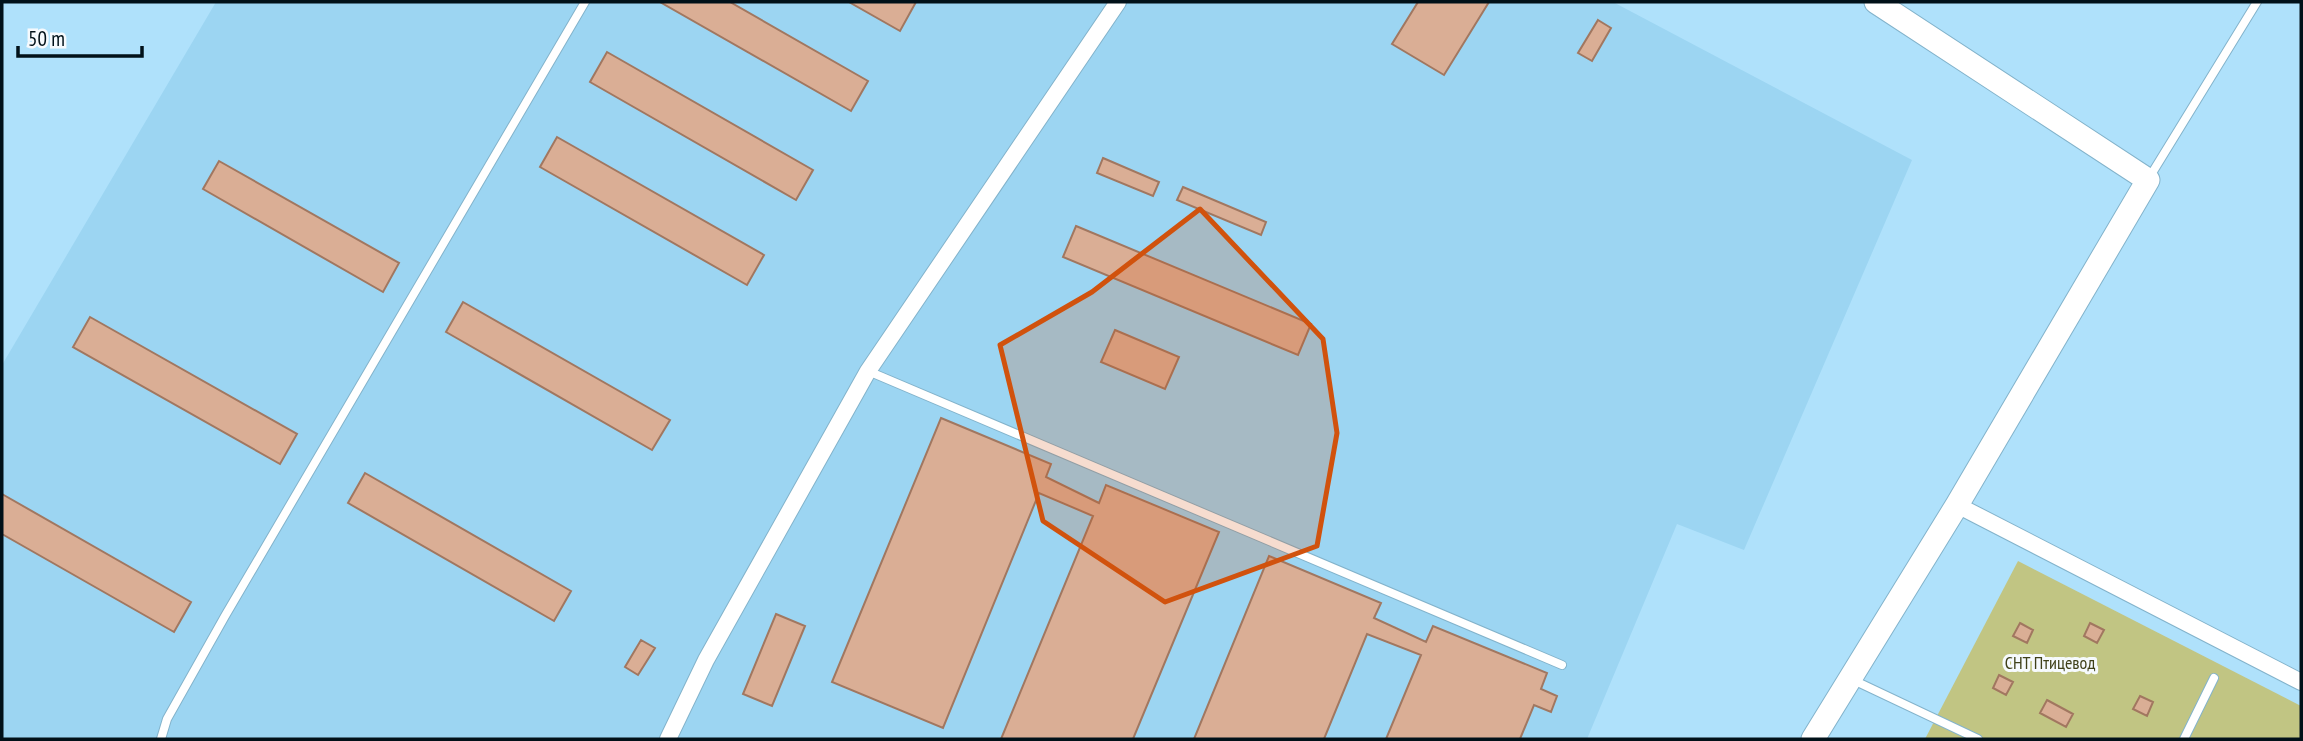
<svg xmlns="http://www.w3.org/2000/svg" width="2303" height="741" viewBox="0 0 2303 741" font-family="'PT Sans Narrow',sans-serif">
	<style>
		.built { fill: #9cd5f2 }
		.green { fill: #c1c583 }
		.building { fill: #daae95; stroke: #a17760; stroke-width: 2 }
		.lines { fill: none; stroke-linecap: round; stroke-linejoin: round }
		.lane-casing { stroke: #83b3cb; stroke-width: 10 }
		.street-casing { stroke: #83b3cb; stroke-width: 18 }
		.secondary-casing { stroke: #83b3cb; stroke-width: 25 }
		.lane { stroke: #fff; stroke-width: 8 }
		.street { stroke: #fff; stroke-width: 16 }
		.secondary { stroke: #fff; stroke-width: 23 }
		.marked { fill: #d1520d; fill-opacity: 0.2; stroke: #d1520d; stroke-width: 5; stroke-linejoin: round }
		.labels { text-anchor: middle; stroke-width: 6; stroke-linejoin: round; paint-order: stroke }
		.park-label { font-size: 18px; fill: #3f4019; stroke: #f6fafd }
	</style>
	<rect width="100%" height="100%" fill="#afe1fb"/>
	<!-- built -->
	<path class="built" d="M216 2H1613L1912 160 1744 550 1677 524 1587 739H2V365Z"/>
	<!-- green -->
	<path class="green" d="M2018 561 2301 706V739H1925Z"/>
	<!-- building -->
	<path class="building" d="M660 2H730L868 81 851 111Z
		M849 2H916L900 31Z
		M1418 2H1489L1444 75 1392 44Z
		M1598 20 1611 28 1592 61 1578 53Z
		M607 52 813 170 796 200 590 82Z
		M557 137 764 255 747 285 540 167Z
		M1103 158 1159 182 1153 196 1097 173Z
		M219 161 399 263 383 292 203 189Z
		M1183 187 1266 222 1261 235 1177 200Z
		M1076 226 1311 324 1298 355 1063 257Z
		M463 302 670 420 652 450 446 332Z
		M90 317 297 434 280 464 73 347Z
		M1115 330 1179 357 1165 389 1101 362Z
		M941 418 1051 464 1046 477 1099 503 1106 485 1219 532 1133 739H1001L1093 516 1039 493 943 728 832 682Z
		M365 473 571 591 554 621 348 503Z
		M2 494 191 602 174 632 2 534Z
		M1269 556 1381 603 1374 618 1426 642 1433 626 1547 673 1541 689 1557 696 1551 712 1534 705 1520 739H1386L1421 655 1367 634 1324 739H1194Z
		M776 614 805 626 772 706 743 694Z
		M2020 623 2033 630 2027 643 2013 636Z
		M2090 623 2104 630 2097 643 2084 636Z
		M641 640 655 648 638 675 625 667Z
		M1999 675 2013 682 2006 695 1993 688Z
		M2140 696 2153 702 2147 716 2133 709Z
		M2047 700 2073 714 2066 727 2040 713Z"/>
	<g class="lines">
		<!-- lane casing -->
		<g class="lane-casing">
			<path id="lane" d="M2149 178 2257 2
				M868 371 1562 665
				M1851 679 1978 739
				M161 739 167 719 225 616 585 2
				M2184 739 2214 678"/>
		</g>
		<!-- street casing -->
		<g class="street-casing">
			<path id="street" d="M1957 505 2301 682
				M668 739 706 660 868 371 1118 2"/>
		</g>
		<!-- secondary casing -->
		<g class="secondary-casing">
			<path id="secondary" d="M1813 739 1957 505 2148 180 1876 2"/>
		</g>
		<!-- lane -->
		<use href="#lane" class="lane"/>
		<!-- street -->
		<use href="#street" class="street"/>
		<!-- secondary -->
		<use href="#secondary" class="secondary"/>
	</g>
	<!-- marked area -->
	<path class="marked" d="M1200 209 1323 339 1337 433 1317 546 1165 602 1043 521 1000 345 1092 292Z"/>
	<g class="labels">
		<!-- park labels -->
		<g class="park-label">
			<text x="2050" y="669">СНТ Птицевод</text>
		</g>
	</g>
	<!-- border -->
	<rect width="2303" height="741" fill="none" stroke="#011119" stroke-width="7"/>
	<!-- scale -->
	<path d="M18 46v10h124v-10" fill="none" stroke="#011119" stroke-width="3.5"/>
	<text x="28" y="46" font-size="21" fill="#011119" stroke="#f6fafd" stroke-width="5" paint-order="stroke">50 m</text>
</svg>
